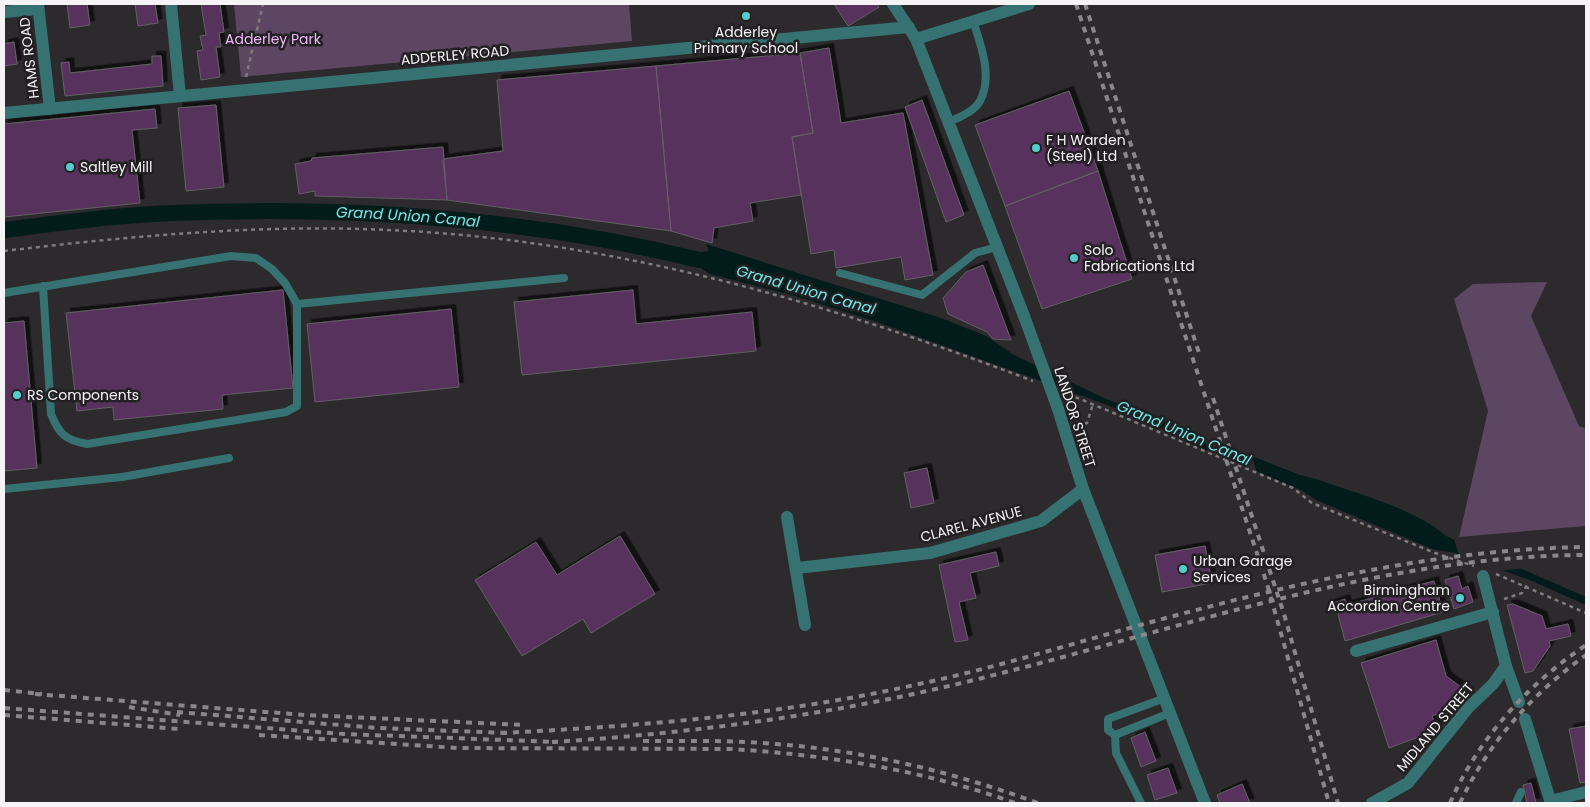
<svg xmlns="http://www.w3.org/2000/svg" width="1590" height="807" viewBox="0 0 1590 807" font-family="Poppins,sans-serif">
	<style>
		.green { fill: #5d4661 }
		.water { fill: #021b1b }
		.pier { fill: #2c2a2c }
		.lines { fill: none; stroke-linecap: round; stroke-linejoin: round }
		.canal { stroke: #021b1b; stroke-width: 16 }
		.building { fill: #56335c; stroke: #626063; filter: url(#shadow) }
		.path { stroke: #7d7b7d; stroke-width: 2.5; stroke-dasharray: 4 4; stroke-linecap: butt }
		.service { stroke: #357271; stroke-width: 8 }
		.minor { stroke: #357271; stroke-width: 12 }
		.rail { stroke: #898789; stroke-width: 4; stroke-dasharray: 6 6; stroke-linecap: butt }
		.minor-bridge { stroke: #357271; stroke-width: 12 }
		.poi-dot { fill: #53cdcb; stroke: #222022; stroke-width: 2 }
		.labels { text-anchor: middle; stroke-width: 5; stroke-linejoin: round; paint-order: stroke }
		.poi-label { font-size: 14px; fill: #f5f3f5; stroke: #222022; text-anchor: start }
		.park-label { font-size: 14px; fill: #f1b7fb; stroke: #222022 }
		.street-label { font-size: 14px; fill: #f5f3f5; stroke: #222022 }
		.water-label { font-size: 15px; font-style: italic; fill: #6ee9e7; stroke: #222022 }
	</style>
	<defs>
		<filter id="shadow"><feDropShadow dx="4.5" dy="-4.5" stdDeviation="0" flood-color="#0009"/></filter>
	</defs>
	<rect width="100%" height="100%" fill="#2c2a2c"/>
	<!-- green -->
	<path class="green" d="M234 4H629L632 41 241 77Z
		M1547 282 1531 316 1579 426 1586 429V526L1459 537 1488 411 1454 299 1473 284Z"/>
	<!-- water -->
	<path class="water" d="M706 244 941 318 986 336 1014 355 1104 398 1300 475 1316 479C1357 494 1412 507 1446 536L1586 597V605L1532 581 1455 553 1432 549 1316 500 1303 491 1180 439 1154 424 1102 403 877 322 795 296 710 274 688 260 677 259 679 251 696 253 709 251Z"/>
	<!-- pier -->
	<path class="pier" d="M1203 433 1251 454 1257 473 1209 454Z
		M1453 536 1516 563 1526 568 1497 571 1455 556 1459 555Z"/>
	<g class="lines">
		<!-- canal -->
		<path class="canal" id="s1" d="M4 230C60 223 116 215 173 213 349 206 528 218 699 260"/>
	</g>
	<!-- building -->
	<path class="building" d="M67 4H87L90 25 70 28Z
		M135 4H155L158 23 138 26Z
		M201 4H220L224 32 219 33 221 47H216L220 77 201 80 197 51 203 50 200 36 206 35Z
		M834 4H877L879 7 848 26Z
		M14 42 17 64 4 66V44Z
		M829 48 841 123 903 113 933 275 905 280 901 257 836 268 834 250 811 254 792 137 813 133 800 53Z
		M800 53 813 133 792 137 801 195 750 203 753 221 714 228 712 243 671 231 656 66Z
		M152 56H161L163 86 65 96 61 63 69 62 70 73 152 64Z
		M656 66 671 231 447 200 443 159 503 151 497 80Z
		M1069 91 1098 171 1005 206 975 125Z
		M922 100 964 215 946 222 905 107Z
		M216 105 224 187 186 191 178 108Z
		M155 109 157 128 132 130 140 203 4 217V124Z
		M443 147 447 200 315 196V191L299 194 295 164 311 161 312 158Z
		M1098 171 1132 279 1042 309 1005 206Z
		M983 265 1011 340 993 339 987 332 948 314 943 298 966 272Z
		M283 290 293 388 222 395 223 409 114 420 113 407 77 411 66 313Z
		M633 290 636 324 752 312 756 351 522 375 514 302Z
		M451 309 459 387 315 402 307 324Z
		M24 321 37 468 4 471V323Z
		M927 468 934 503 911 508 904 473Z
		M620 536 655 594 591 633 583 619 522 656 475 580 536 542 557 575Z
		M1205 546 1212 583 1162 592 1155 555Z
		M996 552 999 566 970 573 976 598 959 602 968 640 955 642 939 565Z
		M1458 576 1462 589 1468 586 1473 602 1454 609 1445 580Z
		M1434 581 1443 612 1345 641 1337 610 1332 612 1330 604 1345 599 1347 605Z
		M1513 604 1542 616 1546 629 1568 624 1571 636 1549 641 1550 646 1533 671 1525 673 1507 605Z
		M1436 640 1446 676 1469 693 1455 707 1432 716 1437 730 1389 748 1361 663Z
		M1586 726V782L1580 783 1569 729Z
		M1145 732 1156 761 1141 767 1131 738Z
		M1168 768 1177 793 1155 800 1147 775Z
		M1531 783 1536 803H1527L1523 785Z
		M1242 784 1250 803H1220L1217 795Z"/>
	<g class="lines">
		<!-- path -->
		<path class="path" d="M246 77 263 4
			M4 251C132 236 259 224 388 230 610 239 826 302 1033 381
			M1068 394 1293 488 1312 503 1435 553 1474 566
			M1077 426 1087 423 1093 404
			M1496 574 1586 613
			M1504 599 1522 593 1527 585"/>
		<!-- service -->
		<path class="service" d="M949 122C959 117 974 112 980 101 993 77 981 45 973 21
			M840 273 922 295 975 253 997 247
			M4 293 231 256 256 258 272 269 285 283 297 304V406L286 412 87 444C65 440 59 434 51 414L43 286
			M297 304 564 278
			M4 489 122 477 229 458
			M1165 698 1108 719V730L1115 735 1170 713
			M1115 735 1116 753 1141 803
			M1516 803 1521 792"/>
		<!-- minor -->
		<path class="minor" d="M38 4 50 109
			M171 4 180 96
			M893 4 916 39 1024 316
			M4 12 38 9
			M916 39 1029 4
			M4 113 909 27
			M1058 409 1083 489 1205 803
			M787 517 805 625
			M797 568 930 553 1041 521 1083 489
			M1356 651 1493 612
			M1506 666 1519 702
			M1525 719 1551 803
			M1550 801 1586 792
			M1372 803 1408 783 1468 708 1493 684 1506 666 1483 576"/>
		<!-- rail -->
		<path class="rail" d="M1076 4 1267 584 1329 803
			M1085 4 1199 353
			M1213 398 1284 614 1338 803
			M4 690 42 694
			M35 694 305 715 523 725
			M129 707 180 715
			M4 708 344 734 558 742
			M177 712 378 728 507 733
			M4 715 179 729
			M501 733C642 726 782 715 919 684 999 667 1077 642 1155 621 1295 583 1441 549 1586 547
			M259 735 458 748 731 749C828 755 923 770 1015 803
			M643 741C687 741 731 740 776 744 866 751 953 772 1038 803
			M552 742C698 733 844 713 986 677 1184 628 1380 556 1586 555
			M1450 803C1478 739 1528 684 1586 645
			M1460 803C1488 743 1532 694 1586 655"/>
		<!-- minor-bridge -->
		<path class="minor-bridge" d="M1024 316 1058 409"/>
	</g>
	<!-- markers -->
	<g class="poi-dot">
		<circle cx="746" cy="16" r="5"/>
		<circle cx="1036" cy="148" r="5"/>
		<circle cx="70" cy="167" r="5"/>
		<circle cx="1074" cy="258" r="5"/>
		<circle cx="17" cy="395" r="5"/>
		<circle cx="1183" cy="569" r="5"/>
		<circle cx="1460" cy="598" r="5"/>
	</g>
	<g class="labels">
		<!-- poi labels -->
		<g class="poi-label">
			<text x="746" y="37" text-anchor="middle">Adderley<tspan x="746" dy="16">Primary School</tspan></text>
			<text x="1046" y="145">F H Warden<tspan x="1046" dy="16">(Steel) Ltd</tspan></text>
			<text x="80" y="172">Saltley Mill</text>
			<text x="1084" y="255">Solo<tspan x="1084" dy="16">Fabrications Ltd</tspan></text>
			<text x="27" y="400">RS Components</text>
			<text x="1193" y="566">Urban Garage<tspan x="1193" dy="16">Services</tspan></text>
			<text x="1450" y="595" text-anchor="end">Birmingham<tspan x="1450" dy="16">Accordion Centre</tspan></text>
		</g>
		<!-- park labels -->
		<g class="park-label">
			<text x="273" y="44">Adderley Park</text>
		</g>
		<!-- street labels -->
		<g class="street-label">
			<text transform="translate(455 55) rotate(-5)" y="5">ADDERLEY ROAD</text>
			<text transform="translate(29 58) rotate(-97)" y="5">HAMS ROAD</text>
			<text transform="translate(1075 417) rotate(72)" y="5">LANDOR STREET</text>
			<text transform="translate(971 524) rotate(-15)" y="5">CLAREL AVENUE</text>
			<text transform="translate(1435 727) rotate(-50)" y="5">MIDLAND STREET</text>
		</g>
		<!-- water labels -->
		<g class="water-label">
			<text dy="5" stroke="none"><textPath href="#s1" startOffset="405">Grand Union Canal</textPath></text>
			<text transform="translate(806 290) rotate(16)" y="5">Grand Union Canal</text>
			<text transform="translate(1184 433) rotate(23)" y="5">Grand Union Canal</text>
		</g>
	</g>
	<!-- border -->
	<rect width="1590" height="807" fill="none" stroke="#f5f3f5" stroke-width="10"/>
</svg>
